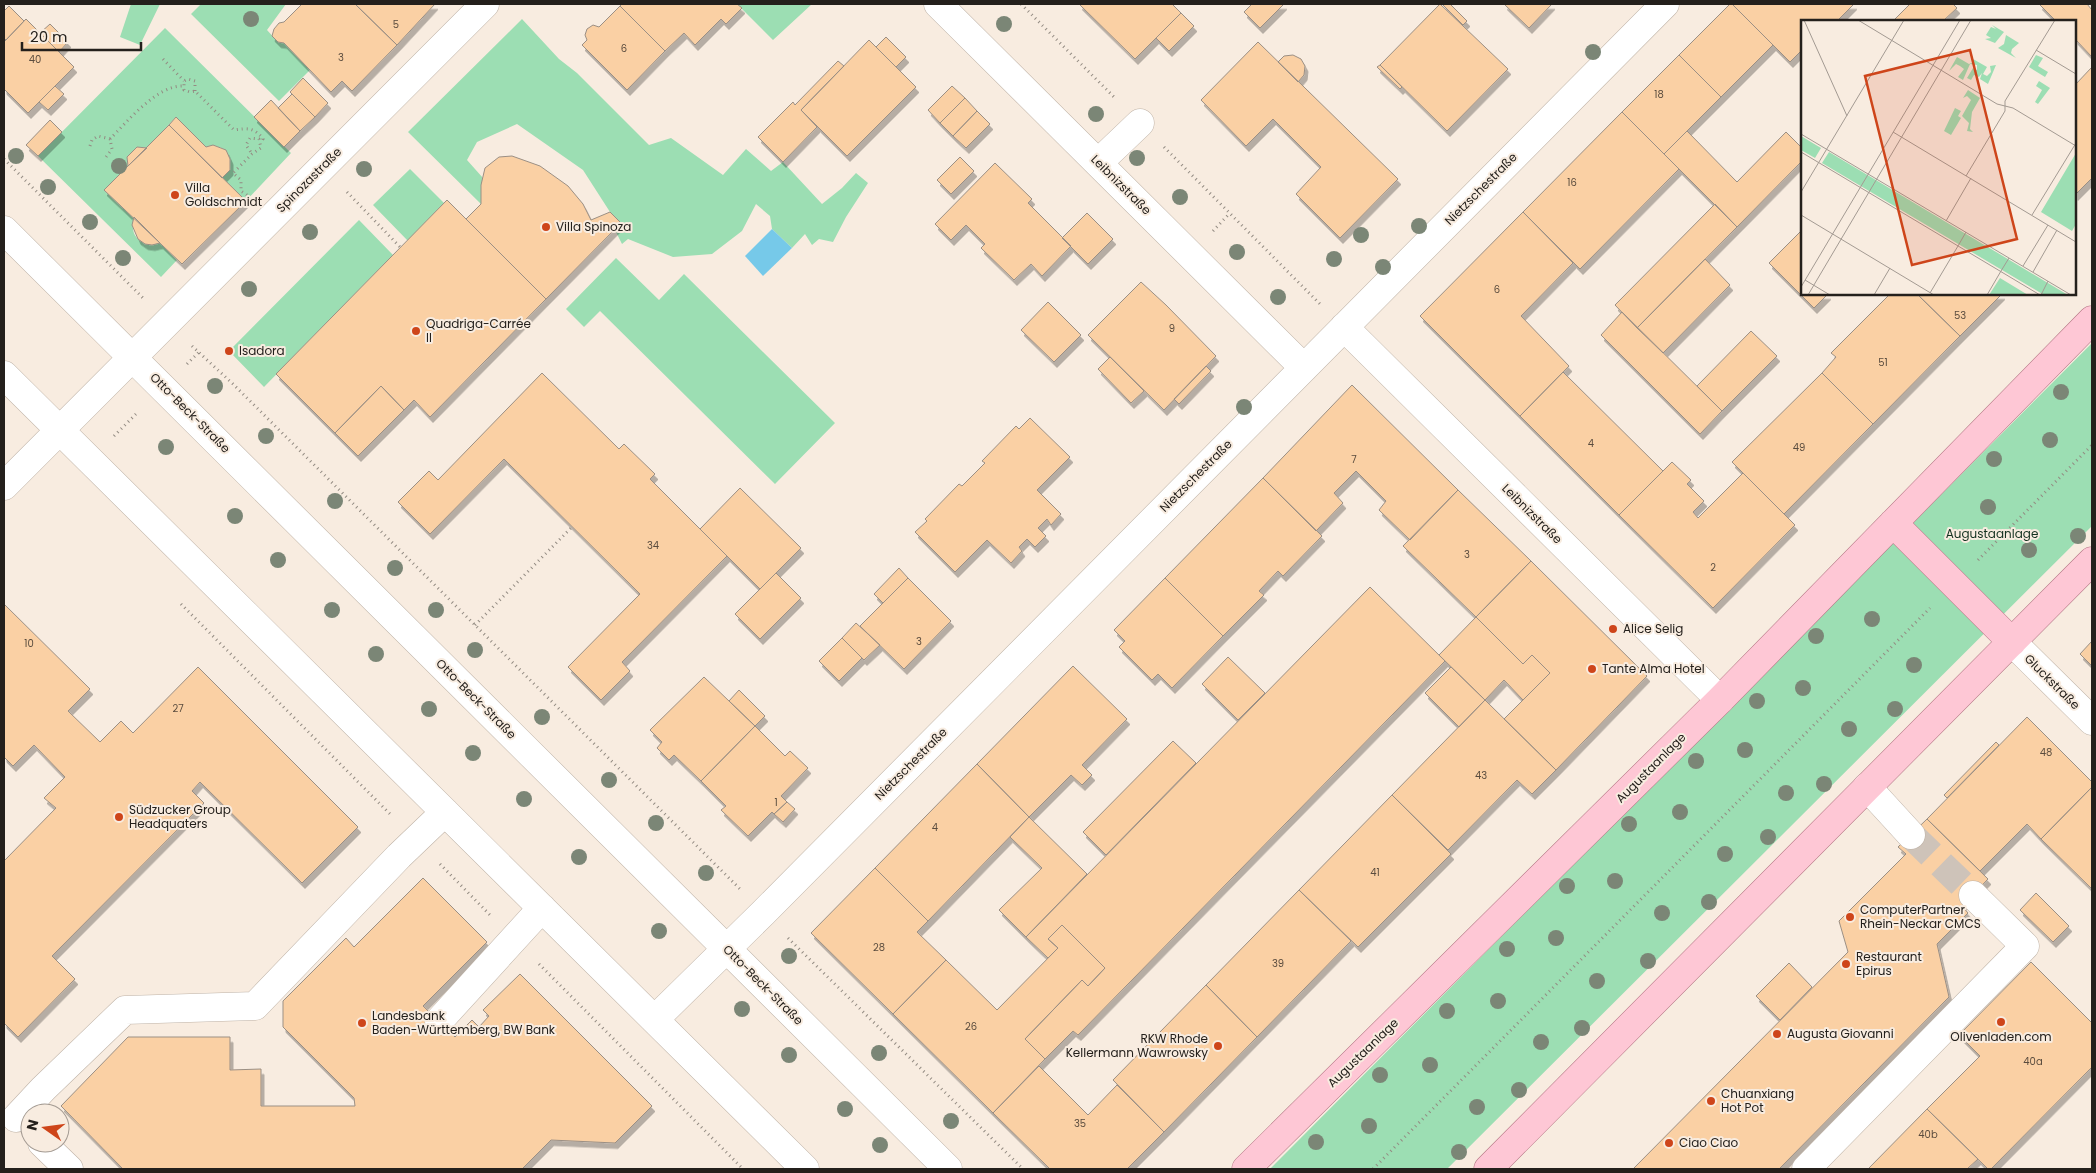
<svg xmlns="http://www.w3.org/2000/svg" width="2096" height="1173" viewBox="0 0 2096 1173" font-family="Poppins,sans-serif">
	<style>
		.green { fill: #9cdeb3 }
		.water { fill: #76c9e9 }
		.building { fill: #fad0a4; stroke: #9b8f84; filter: url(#shadow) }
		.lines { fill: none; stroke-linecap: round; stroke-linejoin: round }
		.minor-tunnel { stroke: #cec3b9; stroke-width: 28; stroke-dasharray: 28 14; stroke-linecap: butt }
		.minor-casing { stroke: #bfb3a7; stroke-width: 29 }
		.major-casing { stroke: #b17482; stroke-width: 29 }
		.path { stroke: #938b82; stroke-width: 3; stroke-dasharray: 1 4; stroke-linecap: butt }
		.minor { stroke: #fff; stroke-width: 28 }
		.major { stroke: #fec7d5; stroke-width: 28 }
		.tree { fill: #7b8676 }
		.poi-dot { fill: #ce451a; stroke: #f8ece0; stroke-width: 2 }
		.labels { text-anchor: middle; stroke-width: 4; stroke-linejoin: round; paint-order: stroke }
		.number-label { font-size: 10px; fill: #5a4c3e }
		.street-label { font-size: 12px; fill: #24201c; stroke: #f8ece0 }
		.poi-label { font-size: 12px; fill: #24201c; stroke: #f8ece0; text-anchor: start }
		.park-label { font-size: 12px; fill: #143220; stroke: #f8ece0 }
		.inset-road { fill: none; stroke: #a39a92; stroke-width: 1 }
		.view { fill: #ce451a; fill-opacity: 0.15; stroke: #ce451a; stroke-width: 2.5 }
		.inset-edge { fill: none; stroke: #24201c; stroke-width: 2.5 }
	</style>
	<defs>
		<filter id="shadow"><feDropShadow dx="3" dy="5.5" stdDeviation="0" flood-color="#0004"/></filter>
	</defs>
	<rect width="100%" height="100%" fill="#f8ece0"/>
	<!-- green -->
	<path class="green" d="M131 4H160L140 45 120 37Z
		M201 4H286L267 30 278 42 284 43 310 70 279 101 191 14Z
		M737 4H812L773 40Z
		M522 19 559 59 577 73 649 145 671 138 723 175 746 149 771 171 783 162 822 204 842 188 856 173 868 183 846 217 833 242 819 239 812 245 805 234 792 248 772 229 770 216 756 204 742 231 712 254 673 257 628 239 622 244 615 230 621 223 610 212 583 170 517 124 477 142 467 160 483 178 481 204 408 132Z
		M165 28 291 153 246 201 222 178C237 162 229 142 206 147L176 117 147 148 137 147 127 157 134 217C129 239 141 244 160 243L177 260 161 277 38 156Z
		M410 169 444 203 408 241 373 205Z
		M359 220 393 255 264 387 229 351Z
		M616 258 659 300 684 274 835 423 775 484 600 311 584 327 566 309Z
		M2092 343V526L1447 1169H1270Z"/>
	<!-- water -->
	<path class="water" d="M772 229 792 248 763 276 745 256Z"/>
	<!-- building -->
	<path class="building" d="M302 4H355L397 45 352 91 342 81 331 92 284 43 278 42 272 36 274 29 279 23 284 22Z
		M355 4H435L397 45Z
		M622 4H737L742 8 726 24 721 19 695 45 684 33 665 51 620 6Z
		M1079 4H1172L1181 13 1135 59Z
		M1252 4H1284L1260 28 1244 12Z
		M1440 4 1508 69 1447 131 1380 65Z
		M1442 4H1450L1467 21 1463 25Z
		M1504 4H1552L1529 28Z
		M1730 4H1732L1773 45 1721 97 1679 55Z
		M1732 4H1854L1837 21H1802V50L1790 62Z
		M1910 4H1953L1957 8 1943 21H1893Z
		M2039 4H2087L2092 10V57L2075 39V21H2056Z
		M9 6 24 21 6 40 4 38V11Z
		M620 6 665 51 627 90 582 45 587 40 585 35 587 29 593 25 599 27Z
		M1181 13 1194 26 1169 51 1156 38Z
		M26 19 74 67 28 113 4 89V42Z
		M50 24 68 42 59 52 40 33Z
		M886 37 906 57 896 67 876 47Z
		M869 40 916 87 847 156 801 110Z
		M1258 42 1398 179 1340 238 1296 194 1321 167 1273 119 1246 146 1201 100Z
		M1293 55 1301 59 1305 66 1304 75 1298 82 1278 62 1284 56Z
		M1679 55 1721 97 1664 154 1622 112Z
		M838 61 844 66 801 110 817 127 783 162 758 137 793 102 795 105Z
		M1380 65 1402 87 1400 89 1377 67Z
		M2092 67V178L2075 195V85Z
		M303 78 328 103 315 117 290 92Z
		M55 86 64 94 48 110 39 102Z
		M952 86 965 98 940 123 928 110Z
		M292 94 315 117 300 131 278 108Z
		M965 98 977 111 953 136 940 123Z
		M271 100 300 131 284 147 254 117Z
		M977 111 990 124 966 148 953 136Z
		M1622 112 1679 169 1580 269 1523 212Z
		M176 117 206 147 213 145 226 150 230 159V170L222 178 169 125Z
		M50 120 62 132 38 156 26 145Z
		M169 125 246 201 182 264 104 190Z
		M1687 131 1737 182 1786 132 1802 148V161L1737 227 1664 154Z
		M137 147 147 148 128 166 127 157Z
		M512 156 540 166 568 186 583 204 591 220 610 212 621 223 546 299 466 219 481 204V185L485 168 499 157Z
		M960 157 974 171 951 194 937 180Z
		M995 163 1032 199 1028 203 1071 246 1042 276 1031 264 1014 280 981 248 985 244 966 225 951 240 935 224Z
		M447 200 546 299 430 417 414 400 404 410 381 386 335 433 276 374Z
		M1715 204 1737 227 1637 328 1615 305Z
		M1523 212 1573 263 1521 316 1569 366 1520 416 1420 316Z
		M1087 213 1113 239 1088 264 1062 238Z
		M134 217 160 243 152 245 145 244 138 239 132 225Z
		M1802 230V294H1828L1814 308 1769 263Z
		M1705 259 1730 285 1663 353 1637 328Z
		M1141 282 1166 305 1216 356 1164 410 1088 335Z
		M1890 294H1917L1960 336 1873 424 1822 373 1836 357 1831 353Z
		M1917 294H2002L1960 336Z
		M1048 302 1081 335 1054 362 1021 330Z
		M1622 312 1722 411 1700 434 1601 335Z
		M1751 331 1777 356 1722 411 1697 386Z
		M1110 357 1144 391 1131 403 1098 369Z
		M1206 366 1211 371 1179 404 1174 399Z
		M1563 372 1663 471 1619 515 1520 416Z
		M542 373 619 449 624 444 655 474 650 479 727 556 622 662 630 671 601 700 568 667 640 594 504 459 430 534 398 502 429 471 438 480Z
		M1822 373 1873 424 1784 514 1732 462Z
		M1352 385 1458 490 1410 540 1379 510 1386 501 1356 471 1334 493 1343 503 1316 531 1263 478Z
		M381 386 404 410 358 456 335 433Z
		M1030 418 1070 457 1037 490 1061 514 1051 525 1047 519 1038 528 1046 536 1035 547 1027 539 1019 547 1022 551 1011 563 987 540 955 572 915 532 927 521 925 519 959 484 962 486 985 463 982 461 1016 426 1019 429Z
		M1672 462 1691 480 1687 484 1704 501 1693 512 1698 518 1743 473 1795 525 1713 608 1619 515Z
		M1263 478 1322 536 1283 576 1278 571 1259 591 1264 595 1223 636 1165 578Z
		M740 488 801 548 760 589 700 529Z
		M1458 490 1531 561 1476 617 1403 546Z
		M1531 561 1647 676 1556 770 1504 719 1550 673 1532 655 1523 664 1476 617Z
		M899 568 908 578 883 603 874 594Z
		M776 573 801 598 760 639 735 614Z
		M908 578 951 621 904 669 860 626Z
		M1165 578 1223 636 1172 688 1158 674 1152 680 1119 647 1125 641 1114 630Z
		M1370 587 1445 661 1078 1035 1073 1031 1045 1059 1025 1039 1082 980 1088 986 1105 968 1062 925 1048 939 1058 948 1048 958 1026 937Z
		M4 604 90 689 68 711 100 742 121 721 133 733 198 667 358 827 302 883 200 782 192 791 204 803 52 956 75 979 18 1037 4 1023V861L56 808 44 798 65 777 34 745 13 766 4 757Z
		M1476 617 1523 664 1532 655 1550 673 1523 700 1504 680 1485 700 1439 655Z
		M856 623 880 645 864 660 842 638Z
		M842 638 862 658 839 681 819 661Z
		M2092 641V666L2080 654Z
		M1228 657 1265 693 1238 720 1202 684Z
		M1073 666 1127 719 1082 765 1092 775 1082 785 1071 775 1029 817 977 764Z
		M1451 667 1485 700 1459 727 1425 693Z
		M704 677 755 726 701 781 674 755 669 760 657 748 662 742 650 730Z
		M739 690 765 716 755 726 729 701Z
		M1485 700 1556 770 1532 794 1517 780 1448 850 1392 795Z
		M2027 717 2092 782V787L2041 839 2027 824 1980 871 1927 819Z
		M755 726 785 756 790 751 808 768 781 796 787 802 774 814 772 812 748 836 721 810 726 806 701 781Z
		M1173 741 1196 763 1106 855 1083 832Z
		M1996 742 1999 745 1947 798 1944 795Z
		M977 764 1029 817 928 921 875 868Z
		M2092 787V889L2041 839Z
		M1392 795 1451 854 1358 947 1299 890Z
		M787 802 795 809 783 822 774 814Z
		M1029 817 1087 874 1026 937 999 910 1042 868 1010 837Z
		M1927 819 1988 879 1962 906 1968 913 1937 944 1949 997 1779 1169H1633L1848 952 1839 921 1906 854 1898 847Z
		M875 868 928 921 917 932 946 960 893 1014 811 933Z
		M423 878 487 942 423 1006 455 1037 472 1020 479 1027 489 1016 483 1010 520 974 652 1106 615 1143 551 1140 522 1169H123L61 1106 128 1037H230V1070L261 1069V1106H355L354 1098 283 1027V1001L346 938 354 947Z
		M1299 890 1351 941 1257 1037 1206 985Z
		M2036 893 2069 926 2053 942 2020 910Z
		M1062 925 1105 968 1088 986 1082 980 1025 1039 1045 1059 993 1113 893 1014 946 960 997 1010 1058 948 1048 939Z
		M2031 962 2092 1023V1067L1991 1169H1988L1927 1109 1980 1056 1959 1035Z
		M1789 963 1812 987 1780 1020 1756 996Z
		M1206 985 1257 1037 1164 1132 1113 1080Z
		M1039 1066 1088 1115 1117 1085 1164 1132 1127 1169H1050L993 1113Z
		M1927 1109 1978 1159 1967 1169H1868Z"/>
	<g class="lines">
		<!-- minor-tunnel -->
		<path class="minor-tunnel" d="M1911 835 1973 895"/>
		<!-- minor casing -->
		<g class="minor-casing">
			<path id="minor" d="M938 4 1304 368
				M1098 163 1140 123
				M4 230 948 1169
				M1344 327 1720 700
				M4 375 805 1169
				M4 486 485 4
				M2012 642 2092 721
				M1867 787 1911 835
				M655 1019 763 913 1665 4
				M439 1021 542 908
				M16 1118 43 1089 125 1010 255 1006 399 856 445 812
				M42 1143 69 1169
				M1806 1169 2025 946 1973 895"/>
		</g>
		<!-- major casing -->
		<g class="major-casing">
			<path id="major" d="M1893 523 2012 642
				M1246 1169 1720 700 2092 320
				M1488 1169 2092 561"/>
		</g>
		<!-- path -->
		<path class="path" d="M1021 4 1116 99
			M163 59 184 81
			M195 91V81L188 79 184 81V90L190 92 195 91 234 130C247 128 254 127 263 139L261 143
			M110 139C127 122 157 85 183 86
			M90 146 92 140 98 136 110 139 112 149 106 157
			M1164 147 1320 304
			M4 159 143 298
			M347 192 400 247
			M247 195 241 191V180L233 173 252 154 261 148 259 139 250 138 246 145 252 154
			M1213 231 1230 213
			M192 346 233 384 740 889
			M187 364 199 352
			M114 436 138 412
			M1978 560 2092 445
			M181 604 392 816
			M475 625 572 527
			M440 864 490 915
			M788 938 1023 1169
			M539 964 743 1169
			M1373 1169 1930 608"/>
		<!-- minor -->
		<use href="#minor" class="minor"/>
		<!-- major -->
		<use href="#major" class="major"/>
	</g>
	<!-- trees -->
	<g class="tree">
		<circle cx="251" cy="19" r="8"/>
		<circle cx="1004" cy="24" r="8"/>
		<circle cx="1593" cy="52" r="8"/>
		<circle cx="1096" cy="114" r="8"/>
		<circle cx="16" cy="156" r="8"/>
		<circle cx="1137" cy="158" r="8"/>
		<circle cx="119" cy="166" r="8"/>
		<circle cx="364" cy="169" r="8"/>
		<circle cx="48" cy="187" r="8"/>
		<circle cx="1180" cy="197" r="8"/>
		<circle cx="90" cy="222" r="8"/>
		<circle cx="1419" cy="226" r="8"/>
		<circle cx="310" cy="232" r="8"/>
		<circle cx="1361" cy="235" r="8"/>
		<circle cx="1237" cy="252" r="8"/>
		<circle cx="123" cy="258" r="8"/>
		<circle cx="1334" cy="259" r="8"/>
		<circle cx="1383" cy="267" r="8"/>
		<circle cx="249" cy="289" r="8"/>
		<circle cx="1278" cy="297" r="8"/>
		<circle cx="215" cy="386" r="8"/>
		<circle cx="2061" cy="392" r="8"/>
		<circle cx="1244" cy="407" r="8"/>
		<circle cx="266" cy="436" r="8"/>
		<circle cx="2050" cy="440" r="8"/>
		<circle cx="166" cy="447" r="8"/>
		<circle cx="1994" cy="459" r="8"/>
		<circle cx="335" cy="501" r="8"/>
		<circle cx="1988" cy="507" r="8"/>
		<circle cx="235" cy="516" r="8"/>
		<circle cx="2078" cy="536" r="8"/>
		<circle cx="2029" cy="550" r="8"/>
		<circle cx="278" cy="560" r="8"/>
		<circle cx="395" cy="568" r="8"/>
		<circle cx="332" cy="610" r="8"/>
		<circle cx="436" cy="610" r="8"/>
		<circle cx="1872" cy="619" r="8"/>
		<circle cx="1816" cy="636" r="8"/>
		<circle cx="475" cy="650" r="8"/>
		<circle cx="376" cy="654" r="8"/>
		<circle cx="1914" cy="665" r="8"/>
		<circle cx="1803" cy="688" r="8"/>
		<circle cx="1757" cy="701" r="8"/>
		<circle cx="429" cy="709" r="8"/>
		<circle cx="1895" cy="709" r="8"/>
		<circle cx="542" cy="717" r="8"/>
		<circle cx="1849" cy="729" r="8"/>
		<circle cx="1745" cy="750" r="8"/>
		<circle cx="473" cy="753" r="8"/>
		<circle cx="1696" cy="761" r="8"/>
		<circle cx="609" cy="780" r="8"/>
		<circle cx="1824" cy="784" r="8"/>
		<circle cx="1786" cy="793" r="8"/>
		<circle cx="524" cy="799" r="8"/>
		<circle cx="1680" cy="812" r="8"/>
		<circle cx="656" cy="823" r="8"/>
		<circle cx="1629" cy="824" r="8"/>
		<circle cx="1768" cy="837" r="8"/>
		<circle cx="1725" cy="854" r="8"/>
		<circle cx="579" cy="857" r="8"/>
		<circle cx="706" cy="873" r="8"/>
		<circle cx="1615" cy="881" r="8"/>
		<circle cx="1567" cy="886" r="8"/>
		<circle cx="1709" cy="902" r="8"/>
		<circle cx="1662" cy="913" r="8"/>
		<circle cx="659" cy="931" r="8"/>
		<circle cx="1556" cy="938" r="8"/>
		<circle cx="1507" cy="949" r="8"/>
		<circle cx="789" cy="956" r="8"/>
		<circle cx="1648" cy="961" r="8"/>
		<circle cx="1597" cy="981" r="8"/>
		<circle cx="1498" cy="1001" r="8"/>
		<circle cx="742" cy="1009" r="8"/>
		<circle cx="1447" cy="1011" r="8"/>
		<circle cx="1582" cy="1028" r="8"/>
		<circle cx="1541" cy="1042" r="8"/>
		<circle cx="879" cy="1053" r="8"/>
		<circle cx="789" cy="1055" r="8"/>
		<circle cx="1430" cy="1065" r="8"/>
		<circle cx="1380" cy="1075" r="8"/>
		<circle cx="1519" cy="1090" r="8"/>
		<circle cx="1477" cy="1107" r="8"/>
		<circle cx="845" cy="1109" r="8"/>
		<circle cx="951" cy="1121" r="8"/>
		<circle cx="1369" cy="1126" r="8"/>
		<circle cx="1316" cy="1142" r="8"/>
		<circle cx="880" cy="1145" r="8"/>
		<circle cx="1459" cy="1152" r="8"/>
	</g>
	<!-- markers -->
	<g class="poi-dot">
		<circle cx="175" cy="195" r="5"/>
		<circle cx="546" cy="227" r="5"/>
		<circle cx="416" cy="331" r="5"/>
		<circle cx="229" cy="351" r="5"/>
		<circle cx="1613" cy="629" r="5"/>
		<circle cx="1592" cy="669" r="5"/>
		<circle cx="119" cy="817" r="5"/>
		<circle cx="1850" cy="917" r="5"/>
		<circle cx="1846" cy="964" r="5"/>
		<circle cx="2001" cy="1022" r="5"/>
		<circle cx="362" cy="1023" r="5"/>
		<circle cx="1777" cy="1034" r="5"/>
		<circle cx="1218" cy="1046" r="5"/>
		<circle cx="1711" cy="1101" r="5"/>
		<circle cx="1669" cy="1143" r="5"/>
	</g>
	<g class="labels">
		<!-- number labels -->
		<g class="number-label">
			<text x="396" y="28">5</text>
			<text x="624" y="52">6</text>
			<text x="341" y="61">3</text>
			<text x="35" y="63">40</text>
			<text x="1659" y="98">18</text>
			<text x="1572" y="186">16</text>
			<text x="1497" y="293">6</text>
			<text x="1960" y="319">53</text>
			<text x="1172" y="332">9</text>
			<text x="1883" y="366">51</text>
			<text x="1591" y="447">4</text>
			<text x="1799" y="451">49</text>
			<text x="1354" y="463">7</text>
			<text x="653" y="549">34</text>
			<text x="1467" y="558">3</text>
			<text x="1713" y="571">2</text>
			<text x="919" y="645">3</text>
			<text x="29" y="647">10</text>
			<text x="178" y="712">27</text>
			<text x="2046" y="756">48</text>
			<text x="1481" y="779">43</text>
			<text x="776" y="806">1</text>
			<text x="935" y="831">4</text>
			<text x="1375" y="876">41</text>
			<text x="879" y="951">28</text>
			<text x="1278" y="967">39</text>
			<text x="971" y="1030">26</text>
			<text x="2033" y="1065">40a</text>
			<text x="1080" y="1127">35</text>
			<text x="1928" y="1138">40b</text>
		</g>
		<!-- street labels -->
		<g class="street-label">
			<text transform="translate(309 180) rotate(-45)" y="4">Spinozastraße</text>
			<text transform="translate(1121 185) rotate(45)" y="4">Leibnizstraße</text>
			<text transform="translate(1481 189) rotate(-45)" y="4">Nietzschestraße</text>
			<text transform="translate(190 413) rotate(45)" y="4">Otto-Beck-Straße</text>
			<text transform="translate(1196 476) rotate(-45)" y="4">Nietzschestraße</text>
			<text transform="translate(1532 514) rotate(45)" y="4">Leibnizstraße</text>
			<text transform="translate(2052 682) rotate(45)" y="4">Gluckstraße</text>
			<text transform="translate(476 699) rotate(45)" y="4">Otto-Beck-Straße</text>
			<text transform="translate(911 764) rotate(-45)" y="4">Nietzschestraße</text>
			<text transform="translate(1651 768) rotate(-45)" y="4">Augustaanlage</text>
			<text transform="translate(763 985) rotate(45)" y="4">Otto-Beck-Straße</text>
			<text transform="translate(1363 1053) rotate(-44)" y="4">Augustaanlage</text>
		</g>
		<!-- poi labels -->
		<g class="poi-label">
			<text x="185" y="192">Villa<tspan x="185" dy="14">Goldschmidt</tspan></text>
			<text x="556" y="231">Villa Spinoza</text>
			<text x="426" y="328">Quadriga-Carrée<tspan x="426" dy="14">II</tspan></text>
			<text x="239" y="355">Isadora</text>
			<text x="1623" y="633">Alice Selig</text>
			<text x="1602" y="673">Tante Alma Hotel</text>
			<text x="129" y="814">Südzucker Group<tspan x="129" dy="14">Headquaters</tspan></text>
			<text x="1860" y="914">ComputerPartner<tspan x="1860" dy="14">Rhein-Neckar CMCS</tspan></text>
			<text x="1856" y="961">Restaurant<tspan x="1856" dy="14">Epirus</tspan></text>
			<text x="372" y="1020">Landesbank<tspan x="372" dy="14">Baden-Württemberg, BW Bank</tspan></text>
			<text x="1787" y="1038">Augusta Giovanni</text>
			<text x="2001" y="1041" text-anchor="middle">Olivenladen.com</text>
			<text x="1208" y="1043" text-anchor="end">RKW Rhode<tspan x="1208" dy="14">Kellermann Wawrowsky</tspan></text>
			<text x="1721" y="1098">Chuanxiang<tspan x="1721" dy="14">Hot Pot</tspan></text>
			<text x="1679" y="1147">Ciao Ciao</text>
		</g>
		<!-- park labels -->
		<g class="park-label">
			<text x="1992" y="538">Augustaanlage</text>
		</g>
	</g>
	<!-- overview -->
	<g transform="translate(1801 20)">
		<rect width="275" height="275" fill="#f8ece0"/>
		<path d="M191 5 203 12 194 23 184 19 190 18 185 15 190 7 195 9ZM205 15 218 23 211 29 210 33 215 38 197 28 203 24ZM235 35 242 38 237 46 247 52 244 57 228 47ZM156 37 168 44 173 42 172 39 186 47 182 54 186 56 190 52 189 46 195 45 187 64 179 59 181 53 178 57 173 55 170 60 166 58 172 48 176 50V45L169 44 162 60 157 57 163 49 159 46 155 44 148 51ZM238 61 249 68 237 84 234 82 241 70 235 66ZM167 70 179 78 171 92 169 109 172 112 166 111 168 103 161 96 170 80 166 76 162 78ZM154 88 160 91 157 96 160 98 150 115 143 111ZM0 116 20 128 14 138 0 130ZM28 132 267 275H243L21 143ZM275 133V204L271 211 240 192ZM199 258 227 275H188Z" fill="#9cdeb3"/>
		<path class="inset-road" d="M3 0 46 96M57 0 196 84 212 88 275 126M235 30 275 54M92 112 275 222M0 114 270 275M0 132 239 275M165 156 204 91V81L254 0M0 172 103 0M0 195 133 275M231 195 275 123M145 201 170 158M157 226 165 212M222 246 247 205M200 251 208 238M232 252 256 210M4 260 29 275M0 267 159 0M129 273 157 226M7 275 170 0M73 275 89 248M186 275 200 251M240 275 247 261"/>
		<path class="view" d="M169 30 216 219 111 245 64 56Z"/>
		<rect width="275" height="275" class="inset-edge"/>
	</g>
	<!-- border -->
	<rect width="2096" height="1173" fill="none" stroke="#24201c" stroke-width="10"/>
	<!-- north arrow -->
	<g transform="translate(45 1128) rotate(284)"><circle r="24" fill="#f8ece0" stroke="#a39a92"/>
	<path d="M0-4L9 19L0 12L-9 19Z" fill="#ce451a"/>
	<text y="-8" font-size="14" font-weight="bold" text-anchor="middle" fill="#24201c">N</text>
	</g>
	<!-- scale -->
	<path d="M22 42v8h119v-8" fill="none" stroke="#24201c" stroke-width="2.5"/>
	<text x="30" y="42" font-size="15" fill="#24201c" stroke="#f8ece0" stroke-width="4" paint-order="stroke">20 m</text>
</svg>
